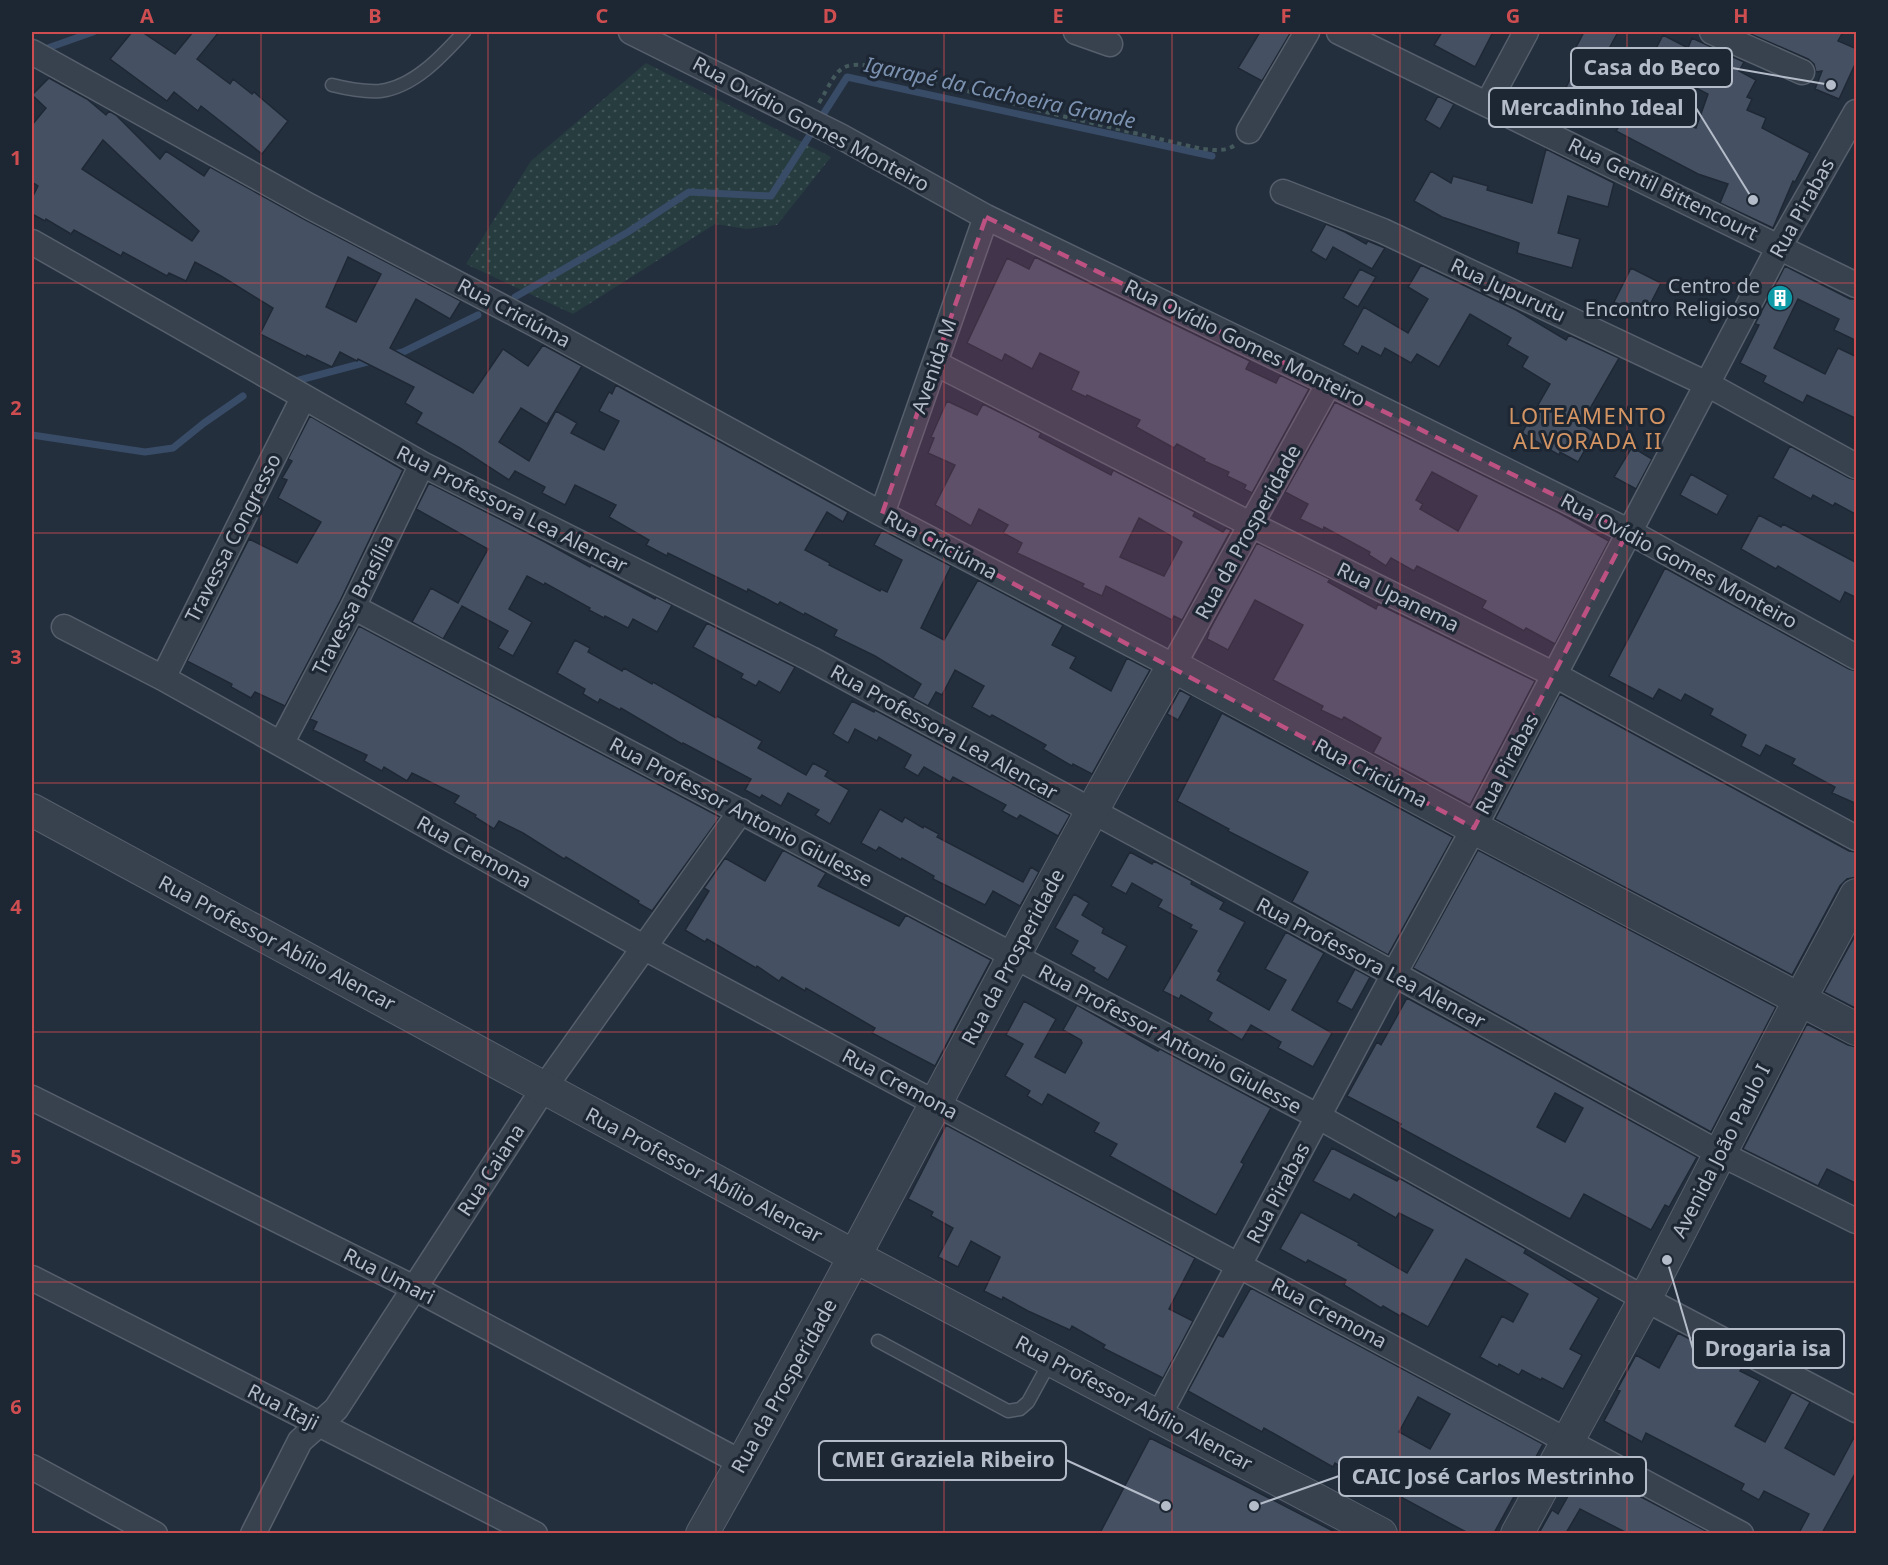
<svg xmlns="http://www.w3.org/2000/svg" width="1888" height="1565" viewBox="0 0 1888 1565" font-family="'Noto Sans',sans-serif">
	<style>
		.park { fill: url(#park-dots) }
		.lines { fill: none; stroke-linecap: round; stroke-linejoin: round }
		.stream { stroke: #394c67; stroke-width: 7 }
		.building { fill: #455162; stroke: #1f2835; stroke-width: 1.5; fill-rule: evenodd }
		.service-casing { stroke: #565f6c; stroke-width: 15 }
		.minor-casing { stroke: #565f6c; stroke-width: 27 }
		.tertiary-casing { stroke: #565f6c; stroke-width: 34 }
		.path { stroke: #44595c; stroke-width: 4; stroke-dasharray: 4.5 4.5; stroke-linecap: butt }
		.service { stroke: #38414e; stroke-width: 12 }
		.minor { stroke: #38414e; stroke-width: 24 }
		.tertiary { stroke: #38414e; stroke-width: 32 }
		.marked { fill: #bd5182; fill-opacity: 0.2; stroke: #bd5182; stroke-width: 4.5; stroke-dasharray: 12 8; stroke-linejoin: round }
		.grid { fill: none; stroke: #ce4d50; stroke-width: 1.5; stroke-opacity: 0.55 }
		.labels { text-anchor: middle; stroke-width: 6; stroke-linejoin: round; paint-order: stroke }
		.street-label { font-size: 20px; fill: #b4bcc9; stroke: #1d2633 }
		.poi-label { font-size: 20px; fill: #b4bcc9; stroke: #1d2633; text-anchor: end }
		.water-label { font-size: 21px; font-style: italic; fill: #7c92b1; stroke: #1d2633 }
		.quarter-label { font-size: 22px; letter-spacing: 1.5px; fill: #d59563; stroke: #1d2633 }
		.leader { fill: none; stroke: #b4bcc9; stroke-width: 2 }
		.callout-dot { fill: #b4bcc9; stroke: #1d2633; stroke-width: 2 }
		.callout { fill: #1d2633; stroke: #b4bcc9; stroke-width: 2 }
		.callout-label { font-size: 21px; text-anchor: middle; font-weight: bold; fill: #b4bcc9 }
		.neatline { fill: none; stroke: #ce4d50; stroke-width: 2 }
		.grid-label { font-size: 20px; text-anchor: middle; font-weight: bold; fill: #ce4d50 }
	</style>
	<defs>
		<pattern id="park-dots" width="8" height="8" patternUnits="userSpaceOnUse" patternTransform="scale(1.5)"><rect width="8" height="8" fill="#263c3f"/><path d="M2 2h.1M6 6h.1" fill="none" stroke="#435659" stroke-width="1.8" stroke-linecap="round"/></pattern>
	</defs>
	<rect width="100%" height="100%" fill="#242f3e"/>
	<!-- park -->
	<path class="park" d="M646 63 831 157 777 225 747 229 715 224 573 314 466 264 531 161Z"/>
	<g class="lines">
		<!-- stream -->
		<path class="stream" d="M45 49 93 32
			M515 297 628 232 689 192 771 196 847 77 1212 156
			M391 355 403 352 478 315
			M292 382 371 361
			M32 435 145 452 173 448 204 423 243 396"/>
	</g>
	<!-- building -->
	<path class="building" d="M132 32H142L175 54 193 32H219L197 59 230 84 233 79 252 94 254 92 288 121 262 154 201 106 198 111 174 92 167 101 110 59Z
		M1260 32H1291L1262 81 1238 68Z
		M1442 32H1493L1475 67 1434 45Z
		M1584 32H1618L1604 58 1642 76 1663 35 1688 48 1692 38 1744 62 1739 71 1756 80 1747 97 1752 99 1747 110 1766 118 1762 128 1810 153 1795 182 1793 181 1773 228 1720 203 1728 184 1698 174 1616 131 1618 128 1587 111 1586 113 1560 101 1580 57 1573 53ZM1675 77 1708 94 1696 128 1660 112Z
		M1746 32H1843L1838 41 1857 49V60L1839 99 1815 89 1822 71 1816 72 1814 64 1808 59Z
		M49 78 87 99 106 115 109 111 116 115 160 159 166 151 204 176 210 167 302 218 461 301 450 319 416 299 390 348 473 393 503 349 528 366 543 345 582 366 547 424 521 408 499 442 529 461 556 411 577 423 571 433 604 450 619 421 599 411 609 392 612 394 616 385 848 512 843 522 827 512 805 550 830 563 829 565 880 591 881 589 887 592 902 560 874 545 882 530 951 566 921 628 944 640 978 580 1063 625 1052 645 1076 657 1070 668 1111 691 1127 658 1150 670 1092 774 1073 764 1072 766 1043 749 1046 745 992 715 990 717 972 707 984 686 955 670 942 695 936 692 928 706 913 698 921 684 875 656 834 636 837 630 805 613 804 615 780 602 778 605 748 589 747 592 668 553 667 556 646 545 649 540 609 517 616 505 575 485 565 505 542 493 545 487 515 471 509 480 460 448 416 423 422 413 405 403 414 387 358 359 357 361 340 352 332 367 307 355 306 357 260 334 273 308 221 276 195 262 186 281 169 273 167 276 123 252 121 256 74 230 71 234 46 219 45 221 32 214V198L38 186 32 182V125L46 108 32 95ZM103 140 199 231 192 241 82 169ZM348 257 381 274 356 322 326 307Z
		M1438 96 1454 104 1440 129 1425 120Z
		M1546 149 1614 183 1608 207 1568 196 1558 233 1580 239 1572 268 1517 253 1519 243 1442 217 1414 201 1431 171 1451 183 1453 176 1488 186 1487 190 1532 203Z
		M1326 224 1345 232 1366 244 1368 241 1385 248 1372 269 1333 247 1326 260 1311 251Z
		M1035 257 1250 361 1246 369 1276 383 1280 375 1309 389 1252 493 1244 489 1246 485 1227 476 1229 472 1204 461 1205 459 1177 444 1174 448 1136 427 1140 420 1087 395 1086 397 1071 390 1079 372 1040 353 1032 369 1005 354 1002 361 967 343 1007 258 1029 269Z
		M1421 265 1516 310 1566 340 1569 335 1619 358 1581 424 1595 432 1578 462 1560 452 1559 455 1522 433 1550 384 1522 367 1528 357 1507 345 1511 338 1470 314 1439 367 1417 354 1411 363 1385 348 1381 356 1362 346 1358 354 1343 345 1364 307 1408 333 1428 299 1408 287Z
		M1785 266 1850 299H1857V341L1834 330 1839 319 1798 299 1774 348 1825 374 1838 348 1857 357V419L1807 395 1803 403 1763 382 1766 376 1740 363 1759 325 1755 324Z
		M1631 268 1661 283 1643 318 1613 304Z
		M1360 269 1376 277 1358 307 1343 298Z
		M947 401 977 415 983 404 1041 433 1039 437 1111 475 1113 470 1195 512 1193 516 1223 532 1226 528 1231 530 1182 620 1174 616 1172 620 1106 586 1102 596 1082 587 1084 584 1017 553 1022 543 1003 533 1008 525 979 509 971 526 935 505 955 465 928 453 934 438 931 437ZM1139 518 1182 542 1164 576 1120 557Z
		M1335 402 1559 513 1609 541 1555 644 1526 628 1524 631 1508 622 1482 608 1486 601 1417 566 1414 571 1391 558 1386 566 1369 555 1370 552 1324 527 1323 530 1300 519 1308 504 1285 492ZM1432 472 1477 496 1458 531 1420 509 1423 504 1416 500Z
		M310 416 403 470 340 601 285 706 255 692 251 698 231 687 232 684 187 661 249 539 297 563 321 522 278 498 287 480 282 478 292 461 288 459Z
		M1790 446 1849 478 1857 480V515L1835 503 1833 506 1813 495 1811 499 1773 478Z
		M1632 447 1652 459 1636 489 1614 477Z
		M1691 474 1728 495 1717 515 1680 495Z
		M429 483 545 542 590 567 591 565 655 599 656 597 672 605 657 632 633 619 628 628 605 616 604 618 589 610 590 608 545 583 544 585 527 576 509 609 532 622 513 656 498 648 508 631 462 606 443 639 412 622 431 588 458 603 488 549 416 509Z
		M1759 515 1781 527 1783 524 1857 563V598L1845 592 1840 602 1778 566 1776 569 1741 549Z
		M1257 543 1330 579 1328 582 1376 609 1378 604 1535 681 1470 805 1373 753 1381 738 1344 717 1342 720 1321 710 1323 706 1273 680 1303 625 1255 600 1228 650 1207 639 1209 633H1208Z
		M1665 568 1849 669 1857 671V804L1832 793 1835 787 1792 764 1795 759 1766 745 1760 756 1741 746 1746 735 1710 715 1713 709 1685 694 1681 701 1659 689 1653 699 1609 676Z
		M707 623 795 667 780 693 759 681 756 686 741 678 743 674 693 647Z
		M359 626 720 817 652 911 638 903 639 901 566 857 564 859 523 833 499 821 494 829 475 817 476 815 454 803 459 796 412 773 407 781 384 767 382 771 364 761 367 755 313 730 317 722 310 719Z
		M575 640 590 648 588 652 622 671 624 668 652 684 653 682 716 718 717 716 762 741 758 748 806 775 813 763 828 771 825 776 849 790 830 824 815 815 819 810 788 793 781 806 762 795 760 798 745 790 751 779 683 743 682 744 621 708 620 710 600 699 598 703 583 694 585 689 557 673Z
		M1180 690 1191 696 1178 720 1167 714Z
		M1560 694 1849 851 1857 852V877L1847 879 1840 886 1792 975 1495 819Z
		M852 701 874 712 875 710 1070 815 1058 836 1020 815 1017 819 1002 811 1006 805 953 777 950 782 924 767 918 776 904 768 911 755 879 737 877 741 855 729 848 743 833 734Z
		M1222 713 1453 837 1388 955 1292 902 1308 872 1228 831 1229 829 1177 801Z
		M880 809 902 822 905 817 923 828 924 826 939 834 937 837 1023 882 1031 867 1039 872 1020 906 993 891 985 905 933 879 934 876 902 858 901 860 879 847 876 851 861 843Z
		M783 850 826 873 818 886 899 926 906 915 991 960 935 1066 872 1033 875 1028 806 988 805 991 782 977 779 981 757 966 756 968 707 939 705 942 685 930 709 891 704 888 725 858 765 881Z
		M1478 850 1776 1007 1711 1132 1413 968Z
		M1130 852 1152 864 1154 861 1192 881 1191 884 1224 902 1220 909 1245 922 1218 971 1221 973 1217 980 1269 1010 1286 980 1265 969 1286 932 1324 953 1292 1010 1332 1033 1313 1067 1278 1048 1281 1042 1251 1025 1242 1040 1208 1020 1212 1013 1181 995 1179 999 1163 991 1197 931 1190 928 1192 925 1158 907 1162 900 1132 883 1126 894 1111 886Z
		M1074 894 1089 903 1082 915 1104 928 1102 933 1127 946 1108 980 1093 971 1095 968 1071 954 1078 941 1055 928Z
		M1857 932V1009L1824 992Z
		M1355 969 1370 977 1352 1010 1337 1002Z
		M1407 998 1697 1157 1669 1207 1665 1205 1651 1230 1584 1194 1570 1219 1399 1127 1401 1124 1347 1096 1377 1042 1381 1045ZM1555 1093 1583 1108 1565 1142 1537 1127Z
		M1024 1001 1056 1019 1035 1057 1065 1073 1082 1043 1081 1040 1063 1030 1077 1005 1158 1051 1160 1049 1271 1108 1241 1162 1244 1164 1216 1215 1110 1156 1117 1144 1094 1132 1099 1123 1048 1094 1042 1105 1027 1096 1030 1091 1005 1076 1023 1044 1006 1035Z
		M1807 1024 1848 1045 1857 1047V1184L1827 1169 1818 1186 1743 1149Z
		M946 1125 1195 1258 1169 1309 1193 1321 1163 1378 1103 1348 1105 1345 1072 1326 1070 1330 1028 1311 1003 1297 1002 1300 984 1291 1000 1257 971 1241 958 1267 938 1257 953 1228 931 1216 933 1212 908 1199Z
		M1332 1148 1397 1181 1399 1178 1526 1249 1524 1253 1599 1298 1570 1349 1582 1355 1563 1389 1542 1378 1541 1380 1522 1370 1519 1375 1499 1364 1498 1367 1480 1357 1502 1316 1513 1322 1528 1294 1466 1259 1428 1327 1402 1313 1400 1316 1383 1306 1381 1308 1344 1285 1346 1280 1308 1260 1306 1263 1280 1249 1301 1212 1359 1243 1358 1245 1407 1273 1433 1230 1399 1213 1396 1218 1354 1194 1350 1200 1313 1181Z
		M1251 1288 1543 1444 1494 1533H1468L1397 1495 1399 1491 1365 1472 1362 1478 1335 1463 1333 1467 1264 1428 1262 1432 1188 1391 1218 1335 1223 1337ZM1418 1397 1450 1414 1430 1449 1399 1432Z
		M1678 1333 1743 1366 1740 1371 1760 1381 1735 1426 1765 1442 1792 1392 1810 1402 1785 1448 1834 1475 1857 1432V1470L1822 1533H1799L1809 1514 1764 1491 1759 1500 1741 1490 1744 1484 1646 1433 1642 1442 1604 1421 1620 1391 1617 1390 1636 1355 1659 1368Z
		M1150 1438 1236 1481 1337 1533H1100Z
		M1581 1473 1620 1495 1624 1488 1710 1533H1627L1580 1509 1566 1533H1539L1552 1510 1558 1514Z"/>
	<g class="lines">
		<!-- service casing -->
		<g class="service-casing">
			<path id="service" d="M332 85C348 89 364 92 380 91 414 87 442 56 464 32
				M878 1341 1008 1411 1020 1409 1028 1402 1051 1360"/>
		</g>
		<!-- minor casing -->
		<g class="minor-casing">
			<path id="minor" d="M631 32 840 136 986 217 1329 383 1628 531 1856 657
				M1076 32 1110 44
				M1339 32 1856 285
				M1712 32 1802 72
				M32 52 309 206 533 323 882 514 1173 666 1329 383
				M1488 103 1526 32
				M1249 131 1307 32
				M1283 192 1383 231 1707 384 1856 466
				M32 242 422 464 811 659 1394 974 1719 1153 1856 1221
				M935 363 1252 525 1555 675 1856 838
				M882 514 986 217
				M353 607 1319 1117 1645 1299 1856 1410
				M64 627 163 678 645 948 1741 1534
				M163 678 303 398
				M281 744 353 607 422 464
				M32 1098 414 1288 742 1463
				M32 1278 535 1534
				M1158 1417 1394 974 1474 828 1779 247 1856 112
				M32 1467 155 1534
				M253 1534 300 1441 336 1409 544 1088 741 811"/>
		</g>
		<!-- tertiary casing -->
		<g class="tertiary-casing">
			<path id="tertiary" d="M32 810 854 1256 1381 1534
				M702 1534C865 1248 1010 952 1173 666L1474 828 1856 1029
				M1517 1534 1645 1299 1800 999 1856 895"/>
		</g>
		<!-- path -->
		<path class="path" d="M819 103C839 69 837 60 878 67L1041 111 1202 149C1214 150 1225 152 1235 145"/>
		<!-- service -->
		<use href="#service" class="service"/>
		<!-- minor -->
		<use href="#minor" class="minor"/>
		<!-- tertiary -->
		<use href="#tertiary" class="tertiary"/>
	</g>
	<!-- marked area -->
	<path class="marked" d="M986 217 1628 531 1474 828 882 514Z"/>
	<!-- grid -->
	<path class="grid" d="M261 32V1534M488 32V1534M716 32V1534M944 32V1534M1172 32V1534M1400 32V1534M1627 32V1534M32 283H1856M32 533H1856M32 783H1856M32 1032H1856M32 1282H1856"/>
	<!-- icons -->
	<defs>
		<g id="building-disc" transform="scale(1.35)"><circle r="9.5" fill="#0f9aa8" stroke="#1d2633"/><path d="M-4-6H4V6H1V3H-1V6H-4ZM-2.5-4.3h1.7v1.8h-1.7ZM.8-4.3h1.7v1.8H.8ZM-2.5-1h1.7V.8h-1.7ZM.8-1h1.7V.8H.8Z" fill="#fff"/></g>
	</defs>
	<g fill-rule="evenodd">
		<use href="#building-disc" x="1780" y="298"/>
	</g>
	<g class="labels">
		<!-- street labels -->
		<g class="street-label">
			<text transform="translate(811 124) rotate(28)" y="7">Rua Ovídio Gomes Monteiro</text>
			<text transform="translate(1663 189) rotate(26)" y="7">Rua Gentil Bittencourt</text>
			<text transform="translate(1802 208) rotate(-61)" y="7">Rua Pirabas</text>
			<text transform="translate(1508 290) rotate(25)" y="7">Rua Jupurutu</text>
			<text transform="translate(514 313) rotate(28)" y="7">Rua Criciúma</text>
			<text transform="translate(1245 343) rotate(26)" y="7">Rua Ovídio Gomes Monteiro</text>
			<text transform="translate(934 366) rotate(-71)" y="7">Avenida M</text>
			<text transform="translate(512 509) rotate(27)" y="7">Rua Professora Lea Alencar</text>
			<text transform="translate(1248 532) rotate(-61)" y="7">Rua da Prosperidade</text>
			<text transform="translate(233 538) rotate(-63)" y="7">Travessa Congresso</text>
			<text transform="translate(941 545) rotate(28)" y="7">Rua Criciúma</text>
			<text transform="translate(1679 561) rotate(28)" y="7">Rua Ovídio Gomes Monteiro</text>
			<text transform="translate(1398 597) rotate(26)" y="7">Rua Upanema</text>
			<text transform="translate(353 605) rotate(-63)" y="7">Travessa Brasília</text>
			<text transform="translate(944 732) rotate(29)" y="7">Rua Professora Lea Alencar</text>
			<text transform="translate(1507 764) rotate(-62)" y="7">Rua Pirabas</text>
			<text transform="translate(1371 773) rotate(28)" y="7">Rua Criciúma</text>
			<text transform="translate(741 812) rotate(28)" y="7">Rua Professor Antonio Giulesse</text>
			<text transform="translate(474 852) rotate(29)" y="7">Rua Cremona</text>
			<text transform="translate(277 943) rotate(28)" y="7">Rua Professor Abílio Alencar</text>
			<text transform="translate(1013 957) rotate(-62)" y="7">Rua da Prosperidade</text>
			<text transform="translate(1371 963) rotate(28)" y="7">Rua Professora Lea Alencar</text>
			<text transform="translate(1170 1039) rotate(28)" y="7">Rua Professor Antonio Giulesse</text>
			<text transform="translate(900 1084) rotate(28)" y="7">Rua Cremona</text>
			<text transform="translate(1721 1151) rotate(-63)" y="7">Avenida João Paulo I</text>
			<text transform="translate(491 1170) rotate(-57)" y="7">Rua Caiana</text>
			<text transform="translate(704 1175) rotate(28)" y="7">Rua Professor Abílio Alencar</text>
			<text transform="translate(1278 1193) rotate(-62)" y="7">Rua Pirabas</text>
			<text transform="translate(389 1276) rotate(27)" y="7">Rua Umari</text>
			<text transform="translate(1329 1313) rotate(28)" y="7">Rua Cremona</text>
			<text transform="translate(784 1386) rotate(-61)" y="7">Rua da Prosperidade</text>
			<text transform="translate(1134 1403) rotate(28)" y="7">Rua Professor Abílio Alencar</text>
			<text transform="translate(283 1407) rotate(27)" y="7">Rua Itaji</text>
		</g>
		<!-- poi labels -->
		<g class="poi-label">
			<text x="1760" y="293">Centro de<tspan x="1760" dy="23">Encontro Religioso</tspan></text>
		</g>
		<!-- water labels -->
		<g class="water-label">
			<text transform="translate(1000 93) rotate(12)" y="7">Igarapé da Cachoeira Grande</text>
		</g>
		<!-- quarter labels -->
		<g class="quarter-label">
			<text x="1588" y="424">LOTEAMENTO<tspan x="1588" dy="25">ALVORADA II</tspan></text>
		</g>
	</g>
	<!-- callouts -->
	<path class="leader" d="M1831 85L1732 68M1753 200L1696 108M1667 1260L1693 1349M1166 1506L1066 1460M1254 1506L1339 1476"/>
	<g class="callout-dot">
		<circle cx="1831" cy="85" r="6"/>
		<circle cx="1753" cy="200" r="6"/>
		<circle cx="1667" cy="1260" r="6"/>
		<circle cx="1166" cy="1506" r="6"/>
		<circle cx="1254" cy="1506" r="6"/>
	</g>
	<g class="callout">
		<rect x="1571" y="48" width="161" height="39" rx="6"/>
		<rect x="1489" y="88" width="207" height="39" rx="6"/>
		<rect x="1693" y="1329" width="151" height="39" rx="6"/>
		<rect x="819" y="1441" width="247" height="39" rx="6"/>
		<rect x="1339" y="1457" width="307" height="39" rx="6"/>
	</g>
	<g class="callout-label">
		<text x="1652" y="75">Casa do Beco</text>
		<text x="1592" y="115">Mercadinho Ideal</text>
		<text x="1768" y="1356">Drogaria isa</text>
		<text x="943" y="1467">CMEI Graziela Ribeiro</text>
		<text x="1493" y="1484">CAIC José Carlos Mestrinho</text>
	</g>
	<!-- border -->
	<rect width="1888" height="1565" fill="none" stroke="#1d2633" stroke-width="66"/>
	<rect x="33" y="33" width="1822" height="1499" class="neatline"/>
	<g class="grid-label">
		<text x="147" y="23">A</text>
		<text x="375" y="23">B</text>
		<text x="602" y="23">C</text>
		<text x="830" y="23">D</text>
		<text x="1058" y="23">E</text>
		<text x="1286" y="23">F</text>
		<text x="1513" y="23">G</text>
		<text x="1741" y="23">H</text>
		<text x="16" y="165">1</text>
		<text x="16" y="415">2</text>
		<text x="16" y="664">3</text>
		<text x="16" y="914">4</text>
		<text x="16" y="1164">5</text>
		<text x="16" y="1414">6</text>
	</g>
</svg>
